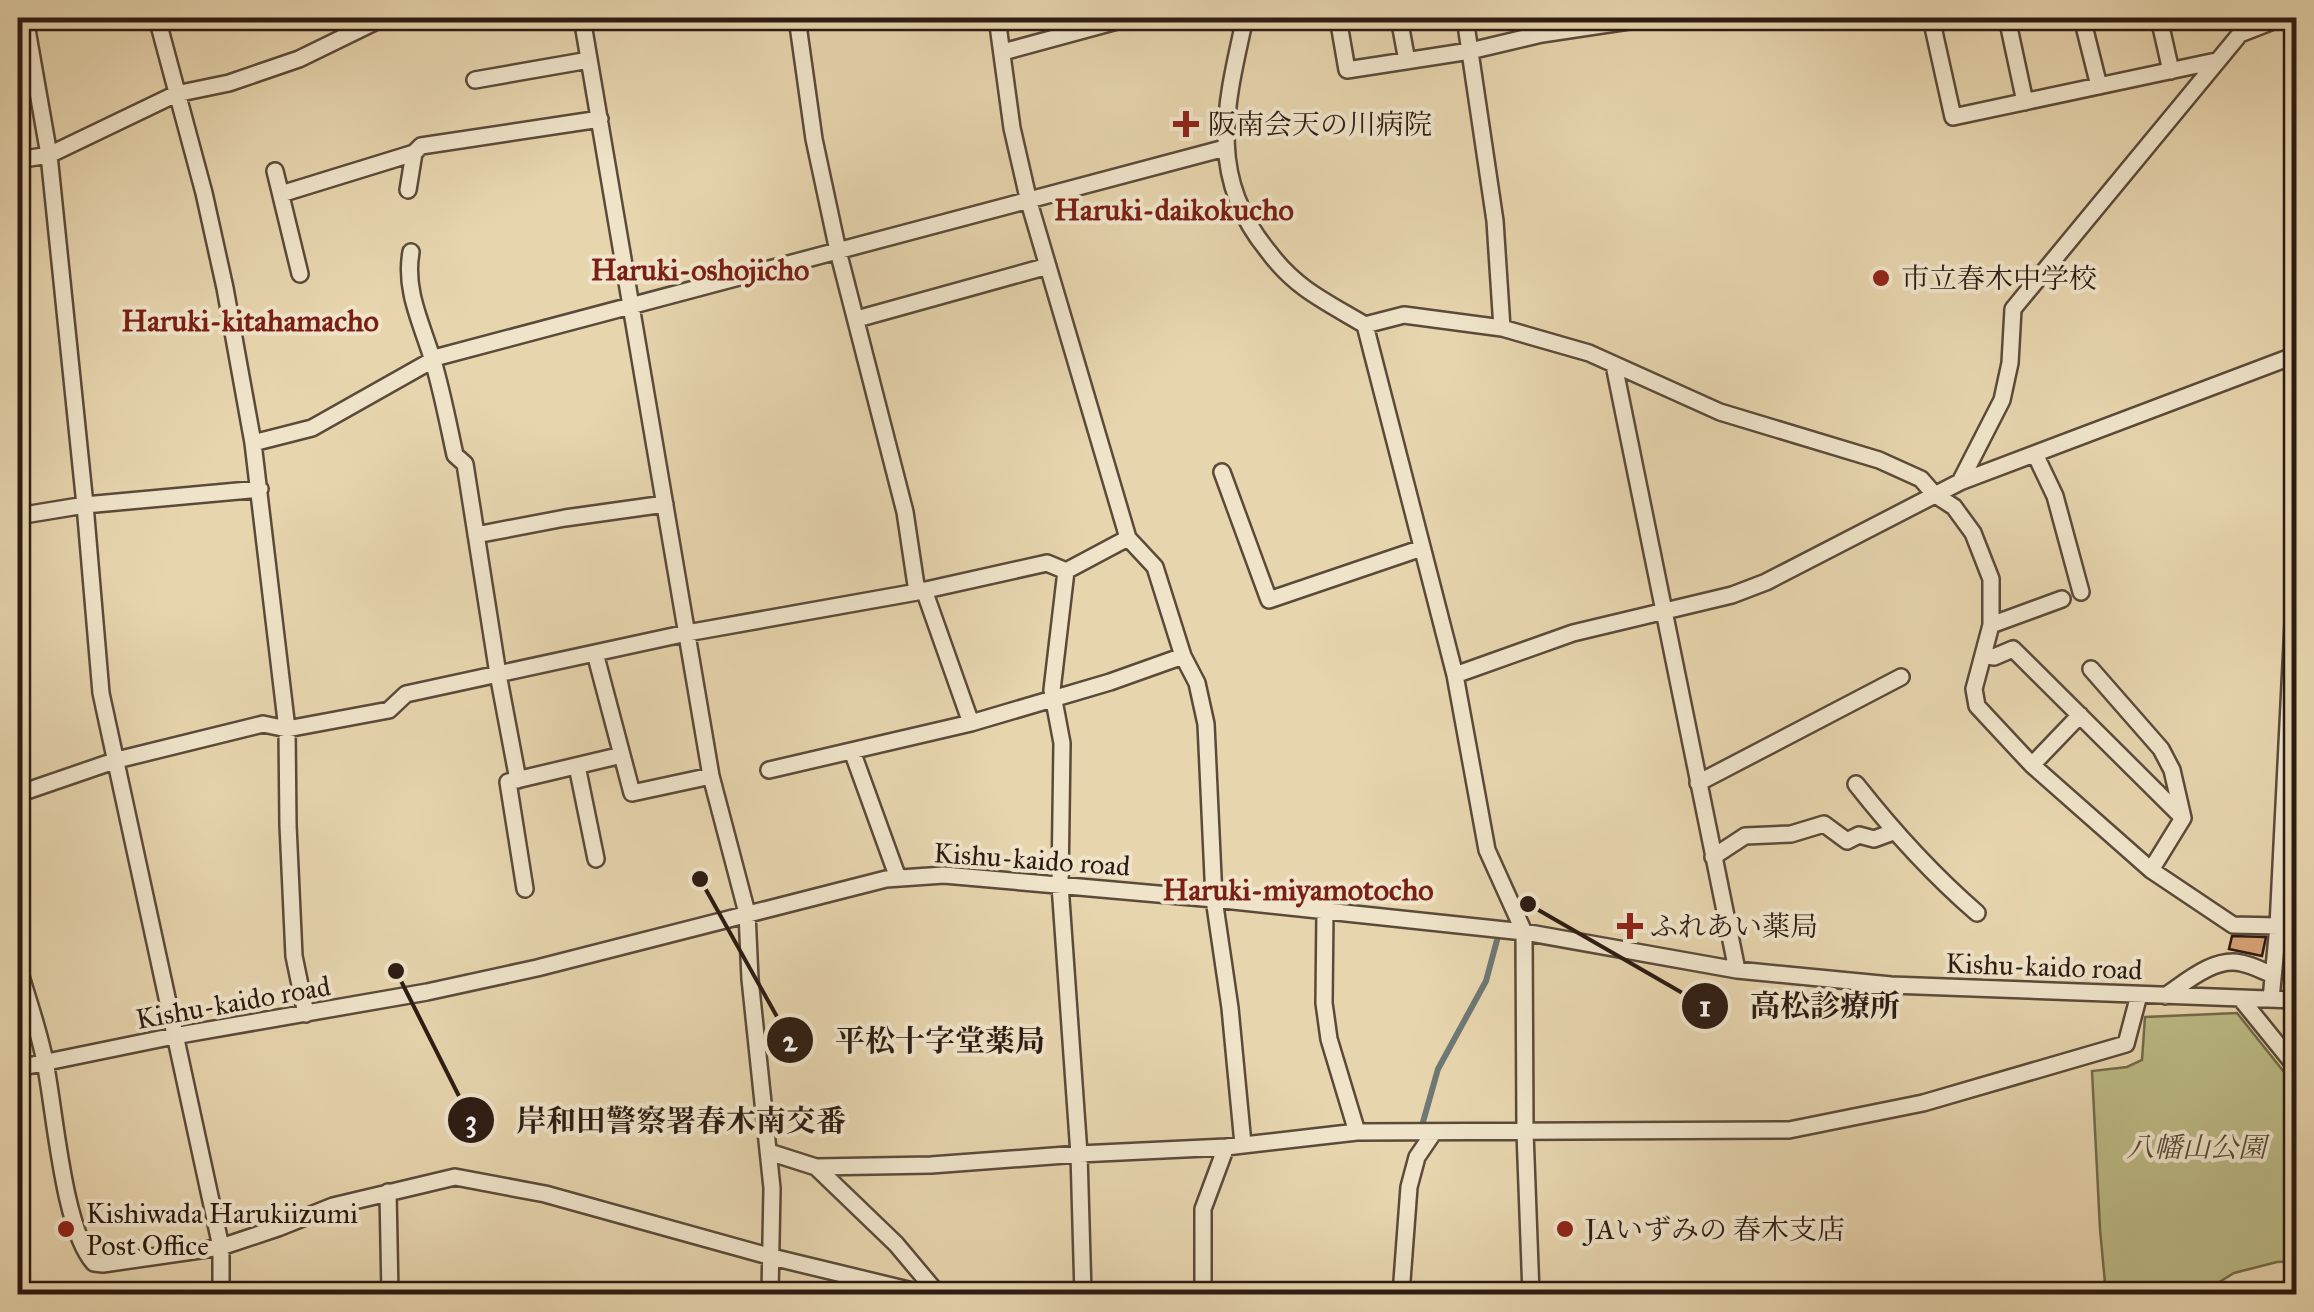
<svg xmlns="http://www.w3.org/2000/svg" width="2314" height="1312" viewBox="0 0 2314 1312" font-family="'IM FELL Great Primer','Noto Serif JP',serif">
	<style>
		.green { fill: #bcbb86; stroke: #746b4c; stroke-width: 2.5 }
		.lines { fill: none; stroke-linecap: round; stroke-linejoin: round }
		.stream { stroke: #6e7874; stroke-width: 6 }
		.building { fill: #d7a176; stroke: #2c1b13; stroke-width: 2.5 }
		.street-casing { stroke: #5b4a3a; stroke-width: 20 }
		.street { stroke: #efe4ca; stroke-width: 15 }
		.poi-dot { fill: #8f2418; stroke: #efe4ca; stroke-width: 4 }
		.labels { text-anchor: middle; stroke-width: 8; stroke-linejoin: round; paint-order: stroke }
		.poi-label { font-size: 28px; fill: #2c1b13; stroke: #efe4ca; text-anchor: start }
		.street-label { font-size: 28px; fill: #2c1b13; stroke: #efe4ca }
		.park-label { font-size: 28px; font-style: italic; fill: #574b36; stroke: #efe4ca }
		.neighbourhood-label { font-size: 30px; font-weight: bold; fill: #7a1f14; stroke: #efe4ca }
		.leader { fill: none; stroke: #2c1b13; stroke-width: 4 }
		.callout-dot { fill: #2c1b13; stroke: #efe4ca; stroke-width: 4 }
		.mark-label { font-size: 30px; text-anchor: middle; font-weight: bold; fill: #fff }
		.callout-label { font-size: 30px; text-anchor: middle; font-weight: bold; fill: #2c1b13; stroke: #efe4ca; stroke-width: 8; stroke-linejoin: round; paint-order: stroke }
	</style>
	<rect width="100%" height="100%" fill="#e7d5ae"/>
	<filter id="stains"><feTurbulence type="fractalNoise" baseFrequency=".002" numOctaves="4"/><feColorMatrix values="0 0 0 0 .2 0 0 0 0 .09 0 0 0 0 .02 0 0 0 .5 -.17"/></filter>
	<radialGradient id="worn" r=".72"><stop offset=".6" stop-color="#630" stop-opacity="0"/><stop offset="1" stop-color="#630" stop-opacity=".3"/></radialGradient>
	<!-- green -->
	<path class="green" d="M2237 1013 2296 1087V1261L2277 1262 2234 1273 2200 1294H2106L2100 1229 2092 1071 2127 1067 2142 1060 2145 1017Z"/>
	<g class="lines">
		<!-- stream -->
		<path class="stream" d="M1423 1122 1438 1069 1486 981 1497 940"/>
	</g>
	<!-- building -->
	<path class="building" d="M2232 936 2266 937 2262 956 2229 949Z"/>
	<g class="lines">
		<!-- street casing -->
		<g class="street-casing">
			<path id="street" d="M25 18 49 155 85 505 101 693 221 1247V1294
				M157 18 204 193 225 288 253 443 287 729 288 825 294 956 306 1014
				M582 18 711 776 747 913 750 979 772 1188 770 1294
				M797 18 814 139 838 251 905 512 917 592
				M997 18 1012 128 1029 202 1128 538 1155 567 1183 656 1197 683 1206 724 1214 899 1230 1008 1243 1144
				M1245 18C1226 104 1206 176 1268 251 1279 266 1291 278 1306 289 1324 302 1345 313 1365 325L1404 315 1502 328 1589 353 1720 412 1879 460 1921 479 1934 494 1954 507 1973 533 1991 579V625L1974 689 1977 706 2032 765 2151 870 2233 925 2278 926
				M1338 18 1347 70 1470 51 1542 34 1649 18
				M1399 18 1407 61
				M1465 18 1495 221 1502 328
				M1931 18 1953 117 2216 61
				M2007 18 2025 102
				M2082 18 2099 86
				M2159 18 2171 71
				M1003 52 1128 18
				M475 80 589 60
				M18 160 49 155 176 94 229 83 299 59 383 18
				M275 171 300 274
				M408 190 414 153 421 146 600 119
				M281 194 414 153
				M411 252C404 291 422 324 433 361 442 391 448 423 455 455L465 464 498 674 518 780
				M857 319 1048 266
				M1365 325 1455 675 1487 850 1524 932 1525 1132 1531 1294
				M1614 365 1737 970
				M253 443 312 428 438 357 1225 148
				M2035 454 2055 496 2081 592
				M1222 472 1269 600 1422 548
				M1960 482 2002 400 2010 363 2013 309 2240 34 2281 18
				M18 516 85 505 260 489
				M476 535 565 518 665 504
				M1066 571 1052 690 1062 743 1060 885 1079 1154 1083 1294
				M1066 571 1128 538
				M924 590 971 723
				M1991 625 2062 599
				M595 653 632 793 711 776
				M1983 655 1994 657 2013 649 2183 818
				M2091 669 2161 749 2172 770 2183 818 2151 870
				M1455 675 1573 633 1732 595 1766 582 1960 482 2296 355
				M852 751 898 878
				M2032 765 2080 715
				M577 766 596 859
				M769 770 971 723 1110 682 1183 656
				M1698 783 1901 677
				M1856 784C1893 831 1932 874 1977 913
				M18 794 117 760 263 724 287 729 389 710 406 694 687 633 917 592 1047 563 1066 571
				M1713 857 1745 836 1791 834 1824 824 1847 841 1859 835 1874 839 1893 832
				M525 889 508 782 622 755
				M1325 910 1324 1003 1329 1039 1357 1132
				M18 966C27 998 39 1030 45 1062 55 1111 63 1229 94 1263L103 1264 221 1247 278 1228 333 1206 455 1177 545 1194 772 1257 925 1294
				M2165 996C2186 982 2214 957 2241 963 2252 965 2263 971 2273 975
				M2241 999 2296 1067
				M2271 999 2278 926 2296 563
				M18 1068 174 1036 427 992 537 968 886 879 944 875 1214 899 1524 932 1737 970 1891 985 2296 1000
				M769 1152 816 1167 931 1165 1079 1154 1226 1147 1357 1132 1789 1130 1923 1103 2126 1044 2139 995
				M816 1167 896 1244 938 1294
				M388 1192 390 1294
				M1203 1294V1209L1226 1147
				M1401 1294 1409 1187 1417 1157 1434 1132"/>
		</g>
		<!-- street -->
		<use href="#street" class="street"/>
	</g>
	<!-- markers -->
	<g class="poi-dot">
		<path d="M1181 109h10v10h10v10h-10v10h-10v-10h-10v-10h10z"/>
		<circle cx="1881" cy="278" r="10"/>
		<path d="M1625 911h10v10h10v10h-10v10h-10v-10h-10v-10h10z"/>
		<circle cx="66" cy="1229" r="10"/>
		<circle cx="1565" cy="1229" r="10"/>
	</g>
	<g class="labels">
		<!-- poi labels -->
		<g class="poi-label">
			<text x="1208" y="134">阪南会天の川病院</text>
			<text x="1901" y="288">市立春木中学校</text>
			<text x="1650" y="936">ふれあい薬局</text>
			<text x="86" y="1223">Kishiwada Harukiizumi<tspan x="86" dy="32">Post Office</tspan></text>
			<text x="1585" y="1239">JAいずみの 春木支店</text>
		</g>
		<!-- street labels -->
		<g class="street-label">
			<text transform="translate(1032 859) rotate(4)" y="10">Kishu-kaido road</text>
			<text transform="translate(2044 966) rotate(2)" y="10">Kishu-kaido road</text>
			<text transform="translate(233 1002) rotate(-10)" y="10">Kishu-kaido road</text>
		</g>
		<!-- park labels -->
		<g class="park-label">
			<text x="2196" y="1157">八幡山公園</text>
		</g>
		<!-- neighbourhood labels -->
		<g class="neighbourhood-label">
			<text x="1174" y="220">Haruki-daikokucho</text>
			<text x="700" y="280">Haruki-oshojicho</text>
			<text x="250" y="331">Haruki-kitahamacho</text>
			<text x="1298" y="900">Haruki-miyamotocho</text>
		</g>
	</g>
	<!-- callouts -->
	<path class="leader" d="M1528 904L1705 1006M700 879L790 1040M396 971L471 1120"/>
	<g class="callout-dot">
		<circle cx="1528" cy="904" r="10"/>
		<circle cx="700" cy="879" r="10"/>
		<circle cx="396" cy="971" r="10"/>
		<circle cx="1705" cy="1006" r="25"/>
		<circle cx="790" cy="1040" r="25"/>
		<circle cx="471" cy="1120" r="25"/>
	</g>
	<g class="mark-label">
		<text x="1705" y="1016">1</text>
		<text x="790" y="1051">2</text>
		<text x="471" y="1131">3</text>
	</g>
	<g class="callout-label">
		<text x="1825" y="1016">高松診療所</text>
		<text x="940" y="1051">平松十字堂薬局</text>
		<text x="681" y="1131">岸和田警察署春木南交番</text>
	</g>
	<!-- margin -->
	<rect width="2314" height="1312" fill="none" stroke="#e7d5ae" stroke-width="60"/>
	<rect x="20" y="20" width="2274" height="1272" fill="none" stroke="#2c1b13" stroke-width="5"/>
	<rect x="30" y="30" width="2254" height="1252" fill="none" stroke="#2c1b13" stroke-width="2.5"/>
	<rect width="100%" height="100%" filter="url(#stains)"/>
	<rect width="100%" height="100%" fill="url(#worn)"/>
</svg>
